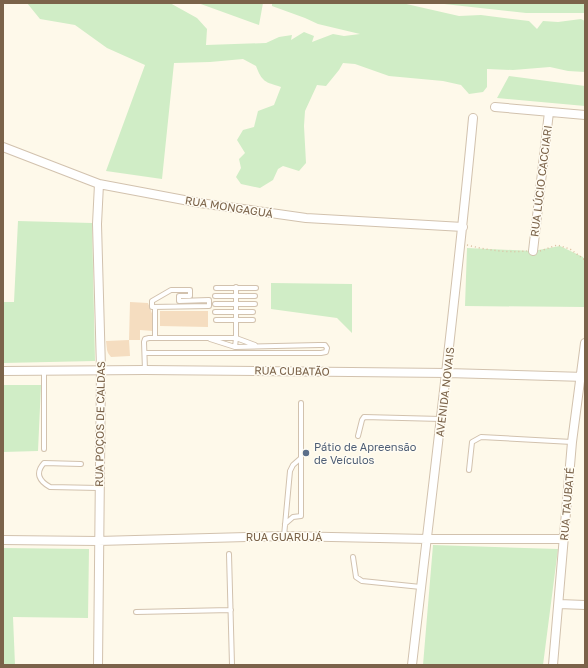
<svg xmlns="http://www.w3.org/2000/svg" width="588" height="668" viewBox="0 0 588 668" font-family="'Golos Text',sans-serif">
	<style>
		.green { fill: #d0edc6 }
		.building { fill: #f5ddc0 }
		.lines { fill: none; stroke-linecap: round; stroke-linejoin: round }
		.lane-casing { stroke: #d2c2ae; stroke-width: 6 }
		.street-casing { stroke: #d2c2ae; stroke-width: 10 }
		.path { stroke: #dbc0a2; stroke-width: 1.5; stroke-dasharray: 1 3; stroke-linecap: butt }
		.lane { stroke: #fff; stroke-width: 4 }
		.street { stroke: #fff; stroke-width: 8 }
		.service-dot { fill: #5c6f8a; stroke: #fffcf2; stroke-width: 1.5 }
		.labels { text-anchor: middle; stroke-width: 3; stroke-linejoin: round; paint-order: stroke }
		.street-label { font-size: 11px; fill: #7b634a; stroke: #fffcf2 }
		.service-label { font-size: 11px; fill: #4e5e75; stroke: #fffcf2; text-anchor: start }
	</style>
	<rect width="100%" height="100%" fill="#fef9ea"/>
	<!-- green -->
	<path class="green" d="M27 3H170L197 18 207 29 206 45 266 43 279 37 292 35 291 40 304 32 314 36 312 42 333 34 344 36 360 34 318 24 305 18 272 6V3H402L459 16 481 15 529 21 537 29 543 21 558 22 581 19 585 21V72L568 71 550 67 513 70 487 69V87L483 92 469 94 461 85 443 81 389 76 355 64 343 63 339 70 326 86 317 85 305 111 304 126 306 163 299 171 283 166 278 169 273 180 260 188 241 184 236 177 241 168 239 159 245 153 237 140 243 130 254 127 258 111 274 105 281 87C265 82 262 82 256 66L243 59 210 62 174 63 162 179 106 171 145 65 107 48 75 25 40 19Z
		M198 3H263L259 25Z
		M435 3H585V13H526Z
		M509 76 585 86V106L497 98Z
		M18 221 92 223 95 361 3 363V302H14Z
		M560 246 583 257 585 262V307L465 306 467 248 533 251Z
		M271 283 352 284V333L337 318 271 309Z
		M3 385H41L38 451 3 452Z
		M433 545 558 549 543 665H423Z
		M3 548 89 549 88 618 13 617 15 665H3Z"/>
	<!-- building -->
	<path class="building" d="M130 302 148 303 153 316V331L140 330V340H129Z
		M160 311H208V327L160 326Z
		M129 340 130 356 111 357 108 353 107 350 106 341Z"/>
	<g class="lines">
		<!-- lane casing -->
		<g class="lane-casing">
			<path id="lane" d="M216 288H256
				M171 290H190V296H179V301L209 300V306L152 307V301Z
				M215 296H255
				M215 304H255
				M155 307V338
				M215 312H253
				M216 320H253
				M210 339 235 347 236 338 255 345
				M145 353H321L326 352 327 348 325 345H319L235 347
				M145 370 144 342 145 339 149 338H236V287
				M358 436 362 420 364 417 441 419
				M44 449V371
				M81 464 44 463C35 473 39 481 50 487L99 488
				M469 470 472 442 481 437 572 442
				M285 524 293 517 301 516V458
				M284 536 290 471 293 465 301 458V403
				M229 554 232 665
				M353 557 356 577 362 581 421 587
				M136 612 231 610"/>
		</g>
		<!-- street casing -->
		<g class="street-casing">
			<path id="street" d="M495 107 585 115
				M3 147 99 184 200 203 306 218 463 227
				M533 251 549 112
				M3 371 145 370 447 373 585 377
				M3 540 98 541 284 536 427 539H564
				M559 604 585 605
				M98 665 101 369 97 224 99 184
				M412 665C433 483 456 301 473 118
				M553 665 572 442 585 343"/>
		</g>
		<!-- path -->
		<path class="path" d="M467 245C487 250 506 253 527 251
			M540 251 557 245 570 249 585 260"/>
		<!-- lane -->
		<use href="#lane" class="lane"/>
		<!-- street -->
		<use href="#street" class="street"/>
	</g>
	<!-- markers -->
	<circle class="service-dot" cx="306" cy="453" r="4"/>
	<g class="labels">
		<!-- street labels -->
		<g class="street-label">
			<text transform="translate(541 181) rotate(-83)" y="4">RUA LÚCIO CACCIARI</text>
			<text transform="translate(229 207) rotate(9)" y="4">RUA MONGAGUÁ</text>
			<text transform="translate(292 371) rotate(1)" y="4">RUA CUBATÃO</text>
			<text transform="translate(445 392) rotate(-83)" y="4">AVENIDA NOVAIS</text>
			<text transform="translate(100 424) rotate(-89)" y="4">RUA POÇOS DE CALDAS</text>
			<text transform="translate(567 504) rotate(-85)" y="4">RUA TAUBATÉ</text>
			<text x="284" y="541">RUA GUARUJÁ</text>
		</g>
		<!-- service labels -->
		<g class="service-label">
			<text x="314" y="451">Pátio de Apreensão<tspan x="314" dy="13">de Veículos</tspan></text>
		</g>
	</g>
	<!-- border -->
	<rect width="588" height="668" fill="none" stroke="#7b634a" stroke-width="8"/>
</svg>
